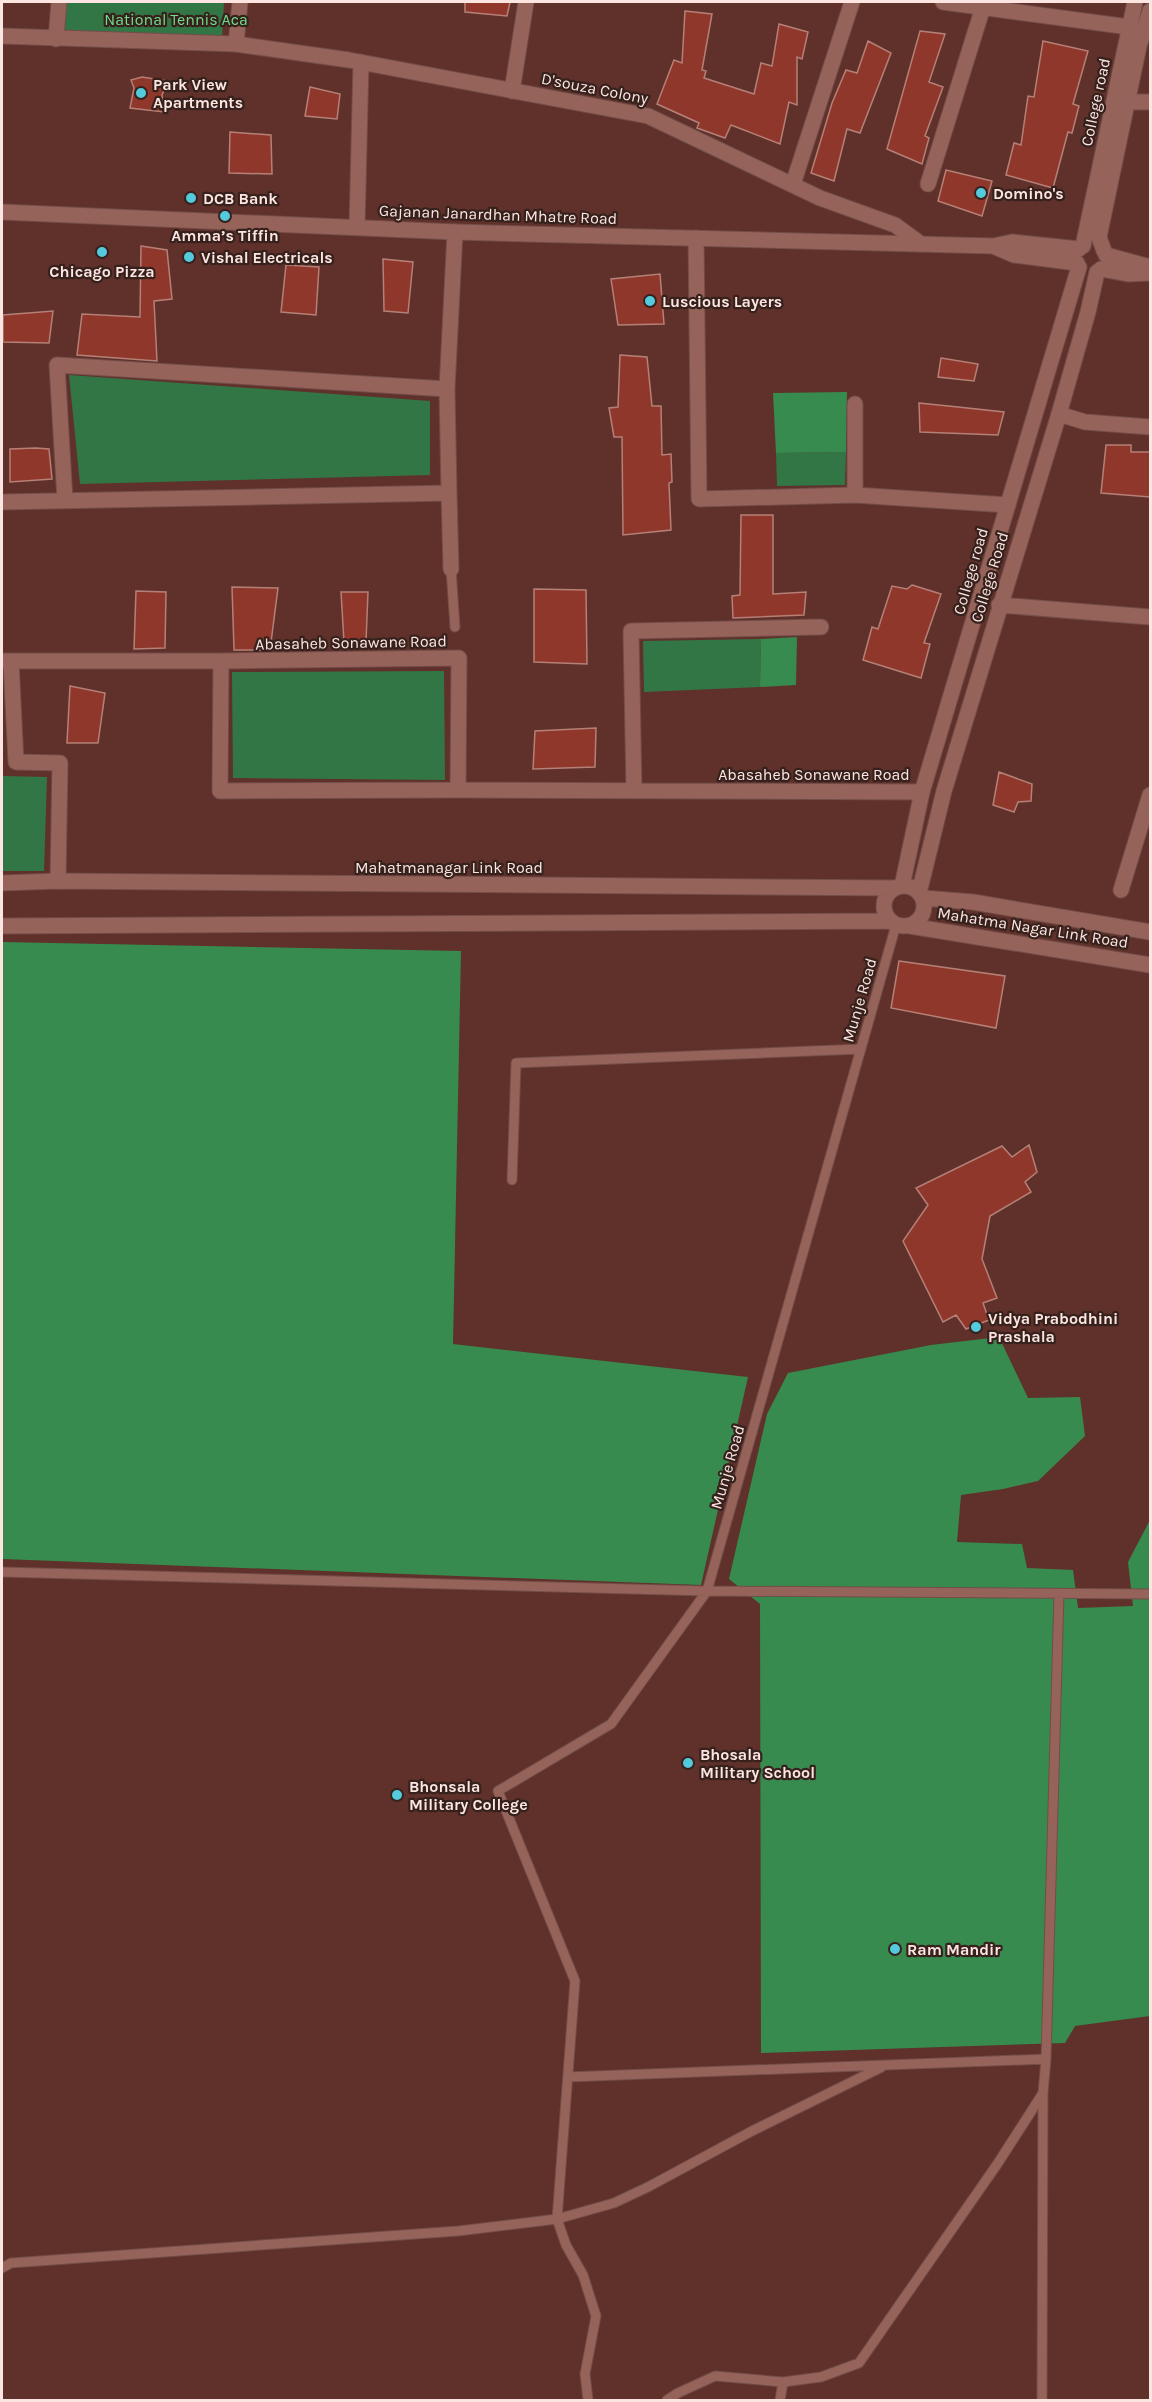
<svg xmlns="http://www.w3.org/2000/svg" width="1152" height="2402" viewBox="0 0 1152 2402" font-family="Karla,sans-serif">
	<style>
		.green { fill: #337645 }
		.forest { fill: #378b4e }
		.building { fill: #90372b; stroke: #b58077; stroke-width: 1.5 }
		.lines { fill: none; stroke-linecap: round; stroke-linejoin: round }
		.service-casing { stroke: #734d48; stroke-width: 11 }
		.minor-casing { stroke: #734d48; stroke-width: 17 }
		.tertiary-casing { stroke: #734d48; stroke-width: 17 }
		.secondary-casing { stroke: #734d48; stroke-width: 17 }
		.service { stroke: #96635b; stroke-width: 9 }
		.minor { stroke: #96635b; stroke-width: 15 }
		.tertiary { stroke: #96635b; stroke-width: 15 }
		.secondary { stroke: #96635b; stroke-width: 15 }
		.poi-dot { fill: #54cadd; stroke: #36211d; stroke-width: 2 }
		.labels { text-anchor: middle; stroke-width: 4.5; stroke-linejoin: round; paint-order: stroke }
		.park-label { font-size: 16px; fill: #6fdd8a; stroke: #36211d }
		.poi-label { font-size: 16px; font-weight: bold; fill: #fde5e1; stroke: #36211d; text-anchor: start }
		.street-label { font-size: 16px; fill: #fde5e1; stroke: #36211d }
	</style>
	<rect width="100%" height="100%" fill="#5f312a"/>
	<!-- green -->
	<path class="green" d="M64 2H224L222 39 61 35Z
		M69 375 430 401V475L80 484Z
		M846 452 845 485 777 486 776 453Z
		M761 639 760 687 644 692 643 641Z
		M444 671 445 780 233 778 232 672Z
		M2 776 47 777 44 871H2Z"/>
	<!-- forest -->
	<path class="forest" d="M847 392 846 452 776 453 773 393Z
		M797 637 796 685 760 687 761 639Z
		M2 942 461 951 453 1344 748 1377 701 1585 2 1559Z
		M999 1337 1028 1398 1080 1397 1085 1436 1038 1481 1003 1489 961 1495 957 1542 1022 1544 1027 1568 1073 1570 1078 1608 1133 1606 1128 1562 1150 1520V2016L1075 2026 1065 2043 761 2053 760 1604 729 1579 767 1414 788 1373 931 1345Z"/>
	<!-- building -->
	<path class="building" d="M465 2H510L507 16 465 12Z
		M685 11 712 14 702 70 706 71 704 78 754 94 761 63 772 66 779 24 808 32 802 59 797 57V105L789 102 780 144 731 125 725 138 697 128 699 123 657 104 674 60 682 63Z
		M920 31 945 34 929 82 943 87 925 136 929 138 922 164 887 149Z
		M868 41 891 53 860 133 847 129 834 181 811 173 832 103 846 70 857 73Z
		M1043 41 1088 51 1073 104 1079 106 1072 133 1068 132 1053 188 1006 175 1014 143 1021 145 1028 96 1034 97Z
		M142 77 168 81 162 95 164 112 130 108 134 88 131 80Z
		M310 87 340 94 337 119 305 116Z
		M230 132 271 135 272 174 229 173Z
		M946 170 992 181 982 216 938 201Z
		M141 246 167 250 172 299 154 301 157 361 77 355 82 314 140 317Z
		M383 259 413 262 408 313 384 311Z
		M286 265 319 267 316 315 281 312Z
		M660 274 664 324 618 325 611 279Z
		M53 311 49 343 3 342V315Z
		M620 355 647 357 652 406H661L662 455 671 454 672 482 669 483 671 530 623 535 622 437H614L609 408 618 407Z
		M941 358 978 364 974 381 938 377Z
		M919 403 958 407 1004 412 998 435 920 432Z
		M1106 445H1131V452H1150V497L1101 493Z
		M36 448 49 449 52 479 10 482V449Z
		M741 515H773V594L806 592 804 615 733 618 732 596 740 595Z
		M912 585 941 594 924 643 930 644 921 678 863 660 872 627 878 629 892 586 907 589Z
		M232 587 278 588 270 650H234Z
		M534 589 586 590 587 664 534 662Z
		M136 591 166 592 165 648 134 649Z
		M341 592H368L366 642H344Z
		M70 686 105 693 98 743H67Z
		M596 728 595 767 533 769 535 731Z
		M999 772 1032 784 1031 801 1018 802 1014 812 993 805Z
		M899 961 1005 976 996 1028 891 1008Z
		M1029 1145 1037 1172 1025 1182 1031 1192 990 1216 982 1259 997 1298 983 1303 989 1320 966 1329 956 1315 943 1322 903 1241 928 1205 916 1188 1002 1146 1012 1157Z"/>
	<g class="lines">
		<!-- service casing -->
		<g class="service-casing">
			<path id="service" d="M451 569 455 627
				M512 1180 516 1063 861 1049
				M2 1572 707 1591 1150 1594
				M568 2077 1046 2059 1059 1594
				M2 2268 11 2263 458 2231 557 2219 575 1981 498 1791 611 1724 707 1591 896 925
				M588 2400 585 2374 596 2316 583 2275 566 2245 557 2219 614 2203 648 2187 752 2131 882 2067
				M667 2400 678 2393 715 2376 783 2382
				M780 2400 783 2382 821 2377 859 2363 998 2163 1043 2093 1046 2059
				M1042 2400 1043 2093"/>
		</g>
		<!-- minor casing -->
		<g class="minor-casing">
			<path id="minor" d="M943 2 1129 27
				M2 36 236 44 240 2
				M56 39 59 2
				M236 44 349 60 648 116 820 198 895 225 921 244
				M512 91 526 2
				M1127 102H1150
				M793 184 852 2
				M928 184 983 7
				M357 227 361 62
				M696 238 699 499 855 495 1008 505
				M855 404V495
				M1059 414 1085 422 1150 427
				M449 493 451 569
				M65 500 57 365 447 389
				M2 502 449 493 447 389 455 232
				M999 605 1150 617
				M2 661H221L220 791 458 790 922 792
				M11 661 16 762 60 763 58 881
				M221 661 459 658 458 790
				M634 791 631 631 821 627
				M1121 890 1150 795"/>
		</g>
		<!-- tertiary casing -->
		<g class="tertiary-casing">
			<path id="tertiary" d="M2 212 455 232 993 246 1012 242 1079 249
				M993 246 1014 255 1077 263
				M1106 255 1150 267
				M1101 269 1128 274 1150 273"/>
		</g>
		<!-- secondary casing -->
		<g class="secondary-casing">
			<path id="secondary" d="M1083 246 1135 2
				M1104 251 1099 237 1139 46 1150 11
				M2 883 58 881 896 888
				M902 886 922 792 1079 267
				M884 906a20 20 0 1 1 40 0a20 20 0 1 1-40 0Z
				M919 893 944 791 1059 414 1088 312 1097 272
				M923 898 973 902 1150 932
				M2 926 891 921
				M910 926 1150 965"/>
		</g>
		<!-- service -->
		<use href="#service" class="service"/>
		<!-- minor -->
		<use href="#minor" class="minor"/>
		<!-- tertiary -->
		<use href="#tertiary" class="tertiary"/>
		<!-- secondary -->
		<use href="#secondary" class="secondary"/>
	</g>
	<!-- markers -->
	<g class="poi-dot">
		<circle cx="141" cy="93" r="6"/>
		<circle cx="981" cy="193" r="6"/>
		<circle cx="191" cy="198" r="6"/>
		<circle cx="225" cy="216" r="6"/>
		<circle cx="102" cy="252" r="6"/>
		<circle cx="189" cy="257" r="6"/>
		<circle cx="650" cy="301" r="6"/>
		<circle cx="976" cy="1327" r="6"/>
		<circle cx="688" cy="1763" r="6"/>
		<circle cx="397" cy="1795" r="6"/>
		<circle cx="895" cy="1949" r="6"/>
	</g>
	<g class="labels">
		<!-- park labels -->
		<g class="park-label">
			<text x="176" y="25">National Tennis Aca</text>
		</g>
		<!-- poi labels -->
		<g class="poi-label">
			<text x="153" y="90">Park View<tspan x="153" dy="18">Apartments</tspan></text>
			<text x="993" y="199">Domino's</text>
			<text x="203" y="204">DCB Bank</text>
			<text x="225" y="241" text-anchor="middle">Amma’s Tiffin</text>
			<text x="201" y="263">Vishal Electricals</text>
			<text x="102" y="277" text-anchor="middle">Chicago Pizza</text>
			<text x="662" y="307">Luscious Layers</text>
			<text x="988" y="1324">Vidya Prabodhini<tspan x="988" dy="18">Prashala</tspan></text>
			<text x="700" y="1760">Bhosala<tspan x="700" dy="18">Military School</tspan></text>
			<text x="409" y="1792">Bhonsala<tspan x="409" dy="18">Military College</tspan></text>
			<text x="907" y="1955">Ram Mandir</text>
		</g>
		<!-- street labels -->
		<g class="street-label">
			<text transform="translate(595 88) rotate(11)" y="6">D'souza Colony</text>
			<text transform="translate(1095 102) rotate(-78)" y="6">College road</text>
			<text transform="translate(498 214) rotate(2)" y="6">Gajanan Janardhan Mhatre Road</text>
			<text transform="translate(970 571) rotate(-74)" y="6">College road</text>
			<text transform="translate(989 577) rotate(-73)" y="6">College Road</text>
			<text transform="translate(351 642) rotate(-1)" y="6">Abasaheb Sonawane Road</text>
			<text x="814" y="780">Abasaheb Sonawane Road</text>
			<text x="449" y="873">Mahatmanagar Link Road</text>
			<text transform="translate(1033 927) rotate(9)" y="6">Mahatma Nagar Link Road</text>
			<text transform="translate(859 1000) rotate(-74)" y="6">Munje Road</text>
			<text transform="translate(727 1467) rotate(-74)" y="6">Munje Road</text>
		</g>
	</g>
	<!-- border -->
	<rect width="1152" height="2402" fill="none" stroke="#fde5e1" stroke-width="6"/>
</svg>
